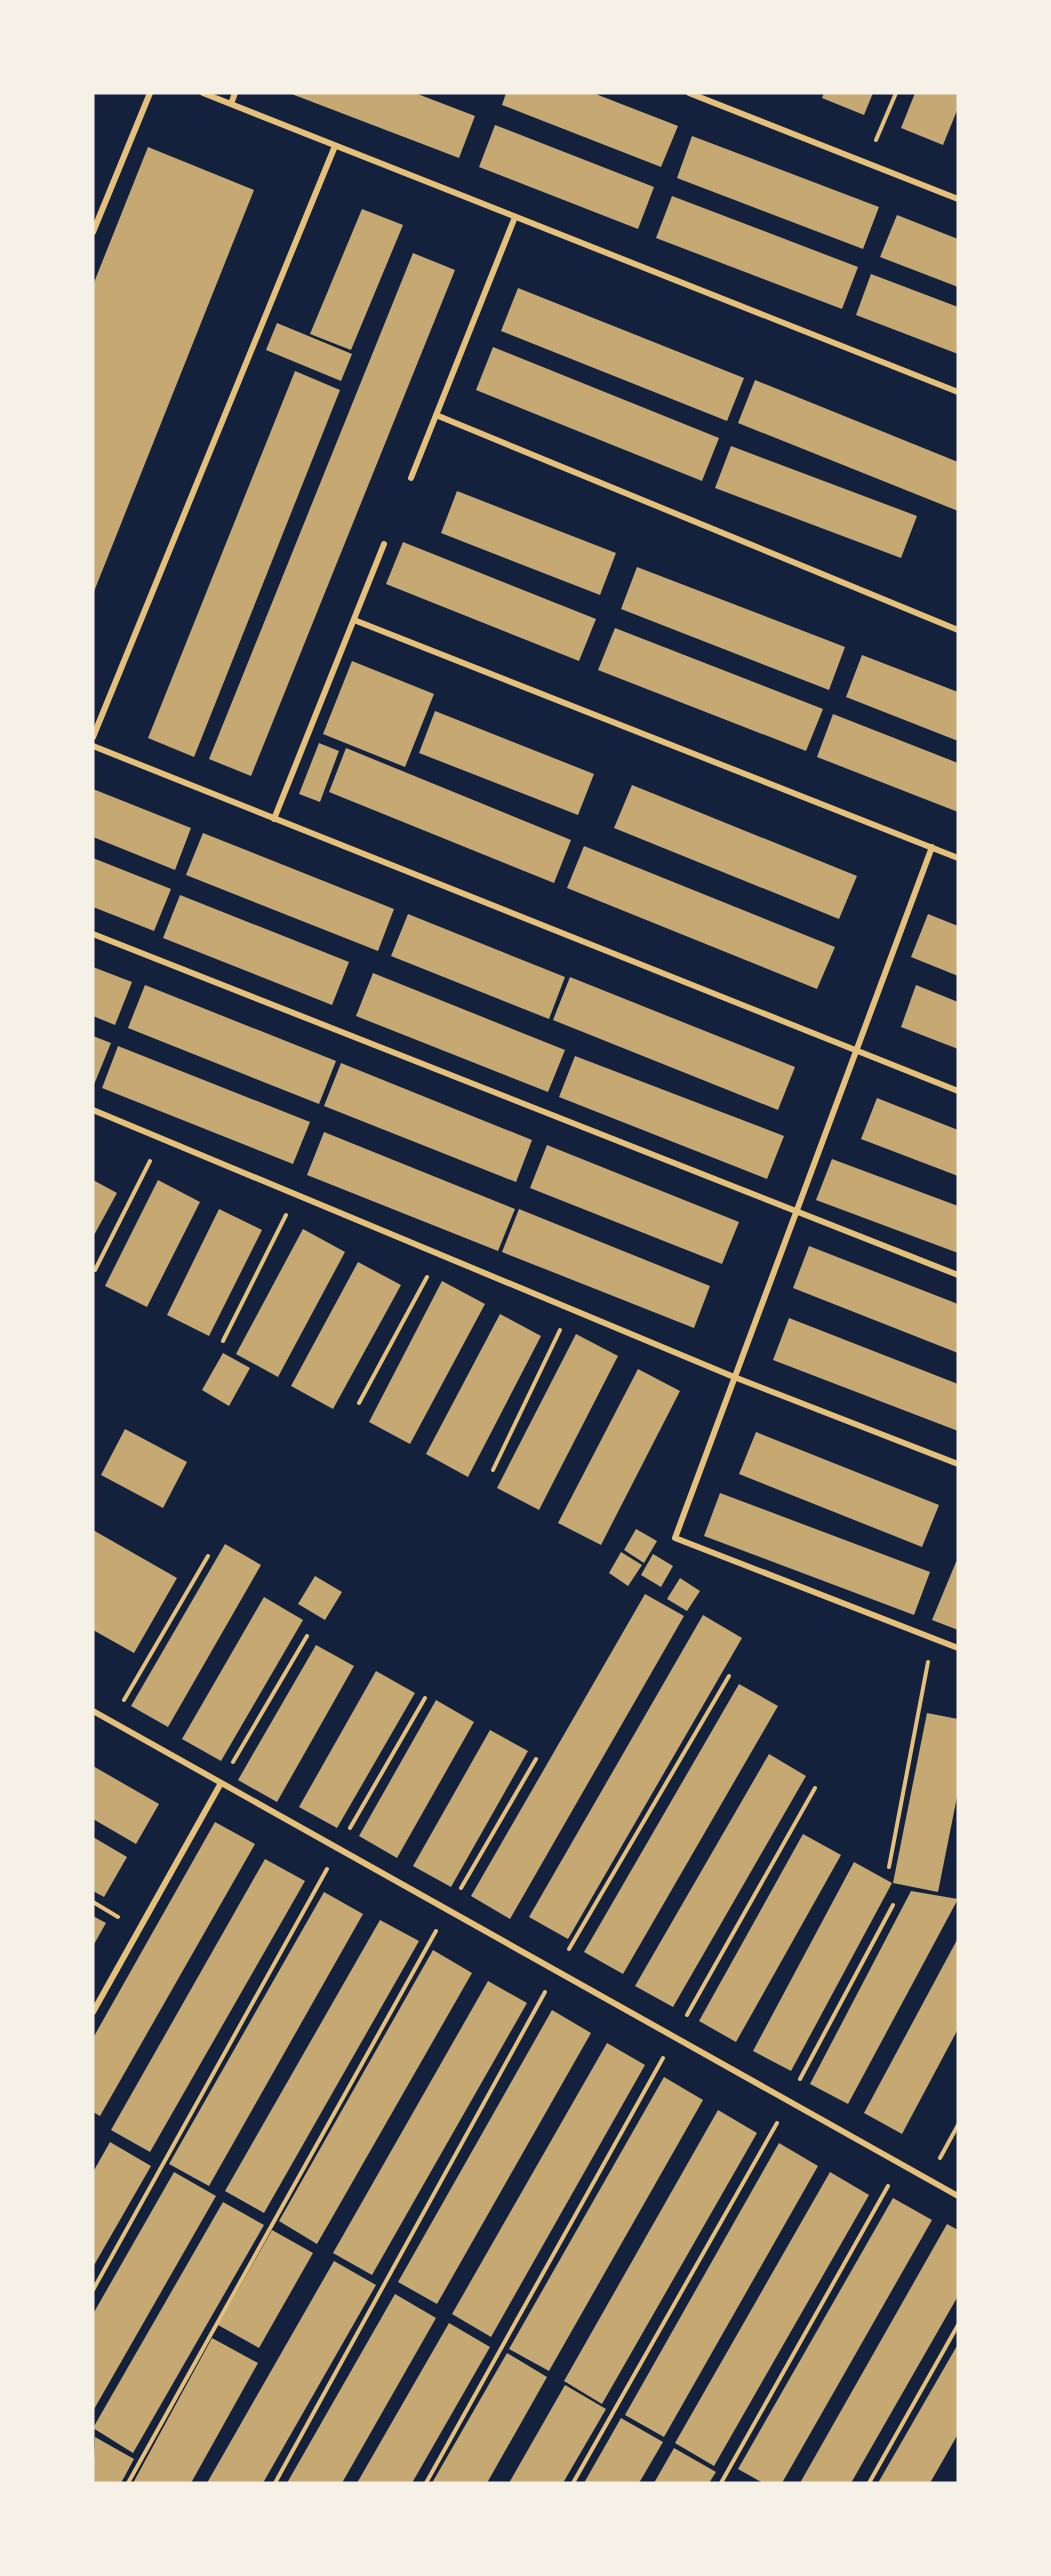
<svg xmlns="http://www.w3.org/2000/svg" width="1051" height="2576" viewBox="0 0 1051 2576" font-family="Manrope,sans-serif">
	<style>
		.building { fill: #c6a872 }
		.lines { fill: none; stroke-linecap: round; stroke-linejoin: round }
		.path { stroke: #e5c07b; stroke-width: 4 }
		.minor { stroke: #e5c07b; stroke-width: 6 }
	</style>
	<rect width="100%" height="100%" fill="#14213d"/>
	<!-- building -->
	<path class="building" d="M289 93H415L475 116 459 158Z
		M506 93H593L678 126 661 167 502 105Z
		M824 93H873L864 115 822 98Z
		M915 93H958V108L943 145 901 128Z
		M495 125 654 187 638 229 479 167Z
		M692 136 879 207 863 249 677 178Z
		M148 147 254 190 93 594V285Z
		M672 196 858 267 842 309 656 238Z
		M362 209 403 225 351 350 310 334Z
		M897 215 958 239V287L880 257Z
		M413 253 455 270 251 776 209 759Z
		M871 274 958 307V354L856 315Z
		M518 288 744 378 727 421 501 331Z
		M277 323 352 354 341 381 266 350Z
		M493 347 719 438 702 481 476 390Z
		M295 371 340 390 194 757 148 738Z
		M755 380 958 462V511L738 423Z
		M731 446 917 516 901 558 715 488Z
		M457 491 616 553 600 595 441 533Z
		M403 542 596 619 579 661 386 584Z
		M637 567 845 647 829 690 621 609Z
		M615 628 823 709 806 751 598 670Z
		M862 655 958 692V741L846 697Z
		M352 661 434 694 405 767 323 734Z
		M435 711 594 774 578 815 419 753Z
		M833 714 958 763V812L817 757Z
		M319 743 339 751 320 802 299 794Z
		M346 748 571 840 554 883 329 792Z
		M632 785 857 876 839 919 614 828Z
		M93 789 191 828 175 870 93 837Z
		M203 833 394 909 378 951 186 875Z
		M584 846 835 947 817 989 567 888Z
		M93 858 171 889 154 931 93 907Z
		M180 895 349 962 332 1005 163 938Z
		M408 914 565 977 549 1019 391 956Z
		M928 914 958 926V976L911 957Z
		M93 967 132 982 115 1025 93 1016Z
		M373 973 565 1050 548 1092 356 1016Z
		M570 977 795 1067 778 1110 553 1020Z
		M145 985 336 1061 319 1104 128 1028Z
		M916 985 958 1002V1049L901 1027Z
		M93 1036 111 1043 93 1087Z
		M118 1046 310 1122 293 1164 102 1088Z
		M575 1056 784 1136 767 1179 559 1097Z
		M341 1063 532 1140 516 1182 324 1106Z
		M877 1098 958 1130V1176L861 1139Z
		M324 1132 515 1209 498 1251 307 1175Z
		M547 1145 739 1222 722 1264 530 1188Z
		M832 1159 958 1206V1253L816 1200Z
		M93 1180 117 1193 93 1237Z
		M158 1180 200 1202 147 1307 105 1286Z
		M219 1209 262 1230 209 1336 167 1315Z
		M519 1209 710 1286 694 1328 502 1252Z
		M303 1229 345 1252 278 1377 236 1354Z
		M809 1246 958 1304V1353L793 1288Z
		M358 1262 401 1285 333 1409 291 1386Z
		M442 1281 485 1304 410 1444 369 1422Z
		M500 1314 541 1336 468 1477 426 1454Z
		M789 1318 958 1384V1431L773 1360Z
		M576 1334 618 1356 539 1510 497 1488Z
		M223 1353 250 1368 229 1406 202 1390Z
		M638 1369 680 1391 601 1545 558 1523Z
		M125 1429 187 1462 163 1508 101 1475Z
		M756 1432 939 1505 922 1547 739 1474Z
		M720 1493 930 1572 914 1615 704 1536Z
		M636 1529 657 1541 644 1563 624 1550Z
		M93 1530 177 1578 134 1653 93 1630Z
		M225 1544 261 1565 168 1727 131 1706Z
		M621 1552 642 1565 628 1586 609 1573Z
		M653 1554 673 1566 661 1587 641 1575Z
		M956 1562H958V1630L932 1620Z
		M315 1576 342 1592 325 1620 298 1604Z
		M680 1578 700 1591 687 1611 667 1599Z
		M645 1594 684 1616 510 1919 471 1896Z
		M264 1597 303 1620 221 1761 182 1739Z
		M703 1615 742 1638 568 1939 529 1917Z
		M316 1645 354 1666 277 1802 238 1780Z
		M376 1671 415 1693 337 1828 299 1807Z
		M739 1684 778 1706 623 1974 584 1952Z
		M436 1700 474 1722 397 1858 359 1836Z
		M927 1713 958 1719V1792L938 1892 893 1883Z
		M490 1730 528 1751 451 1887 413 1866Z
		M769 1754 806 1776 673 2007 635 1986Z
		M93 1766 159 1804 136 1844 93 1819Z
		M215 1822 255 1844 100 2116 93 2112V2038Z
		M803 1834 841 1855 736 2042 699 2021Z
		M93 1837 127 1857 104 1897 93 1891Z
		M265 1859 305 1881 150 2152 111 2130Z
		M854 1862 892 1883 791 2071 753 2051Z
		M911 1891 958 1899 848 2104 810 2084Z
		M324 1892 363 1914 209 2186 169 2164Z
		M93 1916 106 1923 93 1946Z
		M380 1920 419 1941 264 2213 225 2191Z
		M958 1938V2029L902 2134 864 2113Z
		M433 1950 472 1973 317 2244 279 2221Z
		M488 1981 527 2003 372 2275 333 2253Z
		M552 2010 591 2033 437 2304 398 2282Z
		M607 2043 645 2065 491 2337 452 2314Z
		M664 2077 703 2100 549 2371 509 2349Z
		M718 2110 757 2133 602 2404 564 2381Z
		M110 2142 151 2166 93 2267V2172Z
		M779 2143 818 2166 664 2437 625 2415Z
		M174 2172 216 2196 93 2411V2314Z
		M830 2172 869 2195 714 2466 675 2443Z
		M893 2198 932 2220 782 2483H763L738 2469Z
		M223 2202 264 2225 133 2453 93 2428Z
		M947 2224 958 2230V2296L851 2483H800Z
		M272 2230 313 2253 259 2348 218 2325Z
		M334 2261 376 2285 263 2483H207Z
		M395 2294 436 2318 342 2483H287Z
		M449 2323 490 2347 412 2483H357Z
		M212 2338 258 2363 191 2483H133Z
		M958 2344V2434L930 2483H878Z
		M507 2353 547 2377 487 2483H432Z
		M565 2385 606 2409 563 2483H509Z
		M621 2418 663 2442 639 2483H584Z
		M95 2437 134 2459 121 2483H93Z
		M674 2448 716 2472 709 2483H654Z"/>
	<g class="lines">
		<!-- path -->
		<path class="path" d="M876 140 896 93
			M95 1270 150 1161
			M223 1341 286 1215
			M359 1403 427 1277
			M493 1470 560 1330
			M124 1700 208 1556
			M233 1762 307 1636
			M350 1828 425 1698
			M889 1867 928 1662
			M461 1888 536 1759
			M93 1902 118 1917
			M569 1949 729 1676
			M687 2015 815 1788
			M800 2079 893 1905
			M940 2158 958 2125
			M93 2290 327 1869
			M128 2483 436 1931
			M275 2483 545 1992
			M426 2483 663 2058
			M573 2483 777 2123
			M721 2483 888 2186
			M869 2483 958 2325"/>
		<!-- minor -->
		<path class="minor" d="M203 93 958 392
			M689 93 958 199
			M231 104 235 93
			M93 232 150 93
			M436 415 958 630
			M411 478 515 217
			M354 620 958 858
			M93 737 335 146
			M93 746 958 1091
			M274 819 384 544
			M932 847 675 1538 958 1648
			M93 934 958 1275
			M93 1110 734 1377 958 1464
			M93 1711 958 2196
			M93 2012 221 1783"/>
	</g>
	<!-- border -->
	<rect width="1051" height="2576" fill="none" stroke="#f6f1e7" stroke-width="189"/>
</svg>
